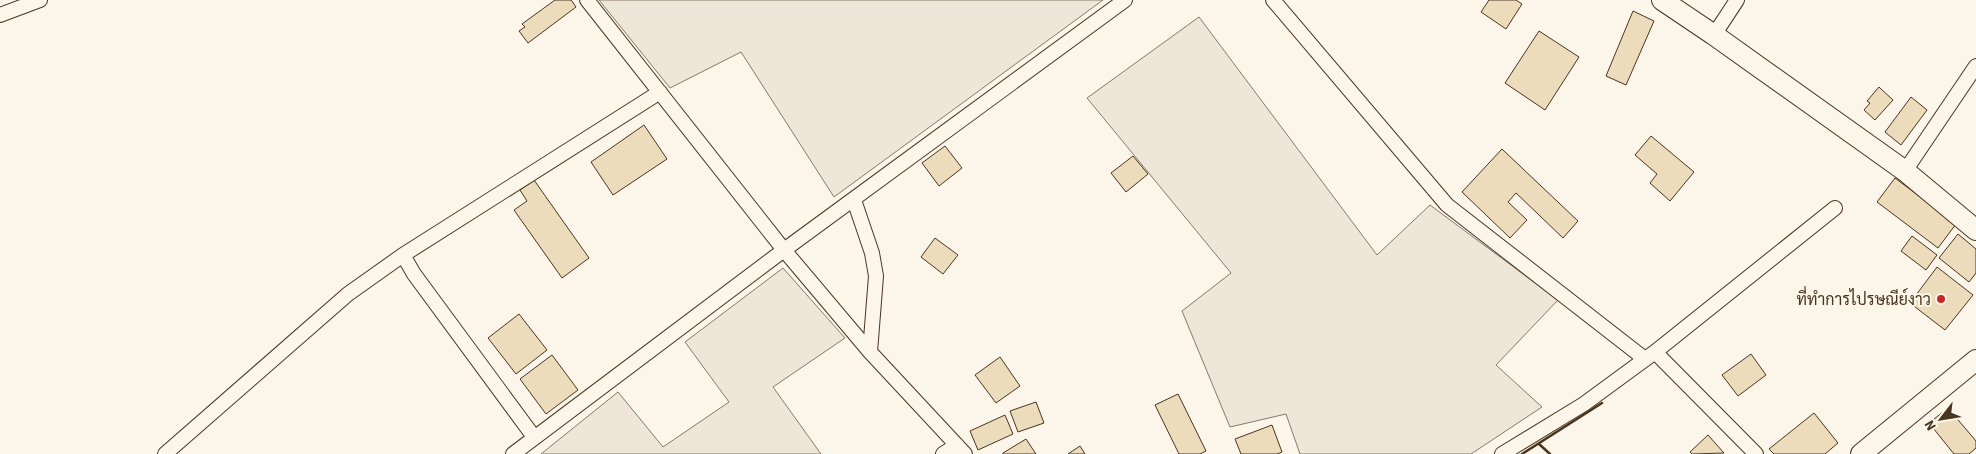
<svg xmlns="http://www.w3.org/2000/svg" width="1976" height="454" viewBox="0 0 1976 454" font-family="'Source Sans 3',Sarabun,sans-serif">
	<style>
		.green { fill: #ede6d9; stroke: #887966 }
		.building { fill: #ecdcbc; stroke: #4a3520 }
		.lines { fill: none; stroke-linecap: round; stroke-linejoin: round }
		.street-casing { stroke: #4a3520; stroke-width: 16 }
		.secondary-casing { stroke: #4a3520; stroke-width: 22 }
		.street { stroke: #fbf6e9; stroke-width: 14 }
		.secondary { stroke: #fbf6e9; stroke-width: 20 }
		.wall { stroke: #4a3520; stroke-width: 2.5 }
		.poi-dot { fill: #c62828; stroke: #fbf6e9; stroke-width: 2 }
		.labels { text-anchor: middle; stroke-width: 4; stroke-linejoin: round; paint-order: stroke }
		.poi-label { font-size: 16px; fill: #4a3520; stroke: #fbf6e9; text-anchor: end }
	</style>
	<rect width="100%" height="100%" fill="#fbf6e9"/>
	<!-- green -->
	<path class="green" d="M599 0H1103L834 197 741 52 670 88Z
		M1199 17 1377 255 1430 205 1558 300 1496 365 1542 407 1471 454H1300L1286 414 1230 427 1182 311 1231 273 1087 98Z
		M783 268 845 338 773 387 821 454H541L618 392 663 447 729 402 685 342Z"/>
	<!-- building -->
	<path class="building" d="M555 0H571L576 7 528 43 519 31 525 27 522 24Z
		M1489 0H1516L1522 4 1506 29 1481 12Z
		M1633 11 1654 21 1626 85 1606 76Z
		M1539 31 1579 57 1545 110 1505 83Z
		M1879 87 1893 100 1875 120 1864 110 1870 103 1867 101Z
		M1911 97 1927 110 1901 145 1885 132Z
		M644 125 667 159 613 195 591 162Z
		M1651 136 1694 172 1670 201 1650 183 1657 174 1635 155Z
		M945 146 962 168 939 186 922 163Z
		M1502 149 1578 221 1563 238 1516 193 1508 202 1527 220 1510 238 1462 192Z
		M1133 156 1148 174 1126 192 1111 173Z
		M1895 178 1956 224 1938 248 1877 202Z
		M534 180 589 258 562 278 514 210 527 201 520 190Z
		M1958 234 1976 249V273L1969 282 1939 258Z
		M1912 236 1937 255 1926 270 1901 251Z
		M935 238 958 255 943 274 921 257Z
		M1937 267 1973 295 1945 330 1910 303Z
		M519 314 547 350 516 374 488 338Z
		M1751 354 1766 375 1738 396 1722 375Z
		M552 355 578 390 546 414 520 379Z
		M1000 357 1020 386 996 403 975 375Z
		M1178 394 1206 451 1200 454H1179L1155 405Z
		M1036 402 1044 423 1018 432 1010 411Z
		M1948 408 1976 441V448L1969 454H1954L1929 423Z
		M1814 413 1838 443 1825 454H1774L1769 449Z
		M1005 415 1013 434 978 450 970 431Z
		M1272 425 1282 452 1277 454H1241L1235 439Z
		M1708 435 1724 453 1692 454 1690 452Z
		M1026 439 1036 454H1003V453Z
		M1080 446 1085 454H1068Z"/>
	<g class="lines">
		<!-- street casing -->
		<g class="street-casing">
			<path id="street" d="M587 0 784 250 870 352 965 454
				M1273 0 1447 205 1645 359
				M0 15 40 0
				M1714 35 1737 0
				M1905 171 1976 66
				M854 200 872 253 876 276 870 352
				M403 255 414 274 534 437
				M1655 352 1756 454
				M165 454 348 294 403 255 660 92
				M513 454 784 250 1125 0
				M943 454 957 445
				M1502 454 1584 404 1655 352 1835 208"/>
		</g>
		<!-- secondary casing -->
		<g class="secondary-casing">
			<path id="secondary" d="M1662 0 1714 35 1905 171 1976 230
				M1861 454 1976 360"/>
		</g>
		<!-- street -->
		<use href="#street" class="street"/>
		<!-- secondary -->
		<use href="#secondary" class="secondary"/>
		<!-- wall -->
		<path class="wall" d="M1539 444 1550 454
			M1522 454 1602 403"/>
	</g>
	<!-- markers -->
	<circle class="poi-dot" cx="1941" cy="299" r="5"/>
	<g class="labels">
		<!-- poi labels -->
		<g class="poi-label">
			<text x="1931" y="305">ที่ทำการไปรษณีย์งาว</text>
		</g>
	</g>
	<!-- north arrow -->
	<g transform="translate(1941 419) rotate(239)" stroke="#fbf6e9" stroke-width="4" paint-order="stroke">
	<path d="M0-4L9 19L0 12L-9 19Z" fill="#4a3520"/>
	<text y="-8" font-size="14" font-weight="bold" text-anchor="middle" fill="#4a3520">N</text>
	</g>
</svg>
